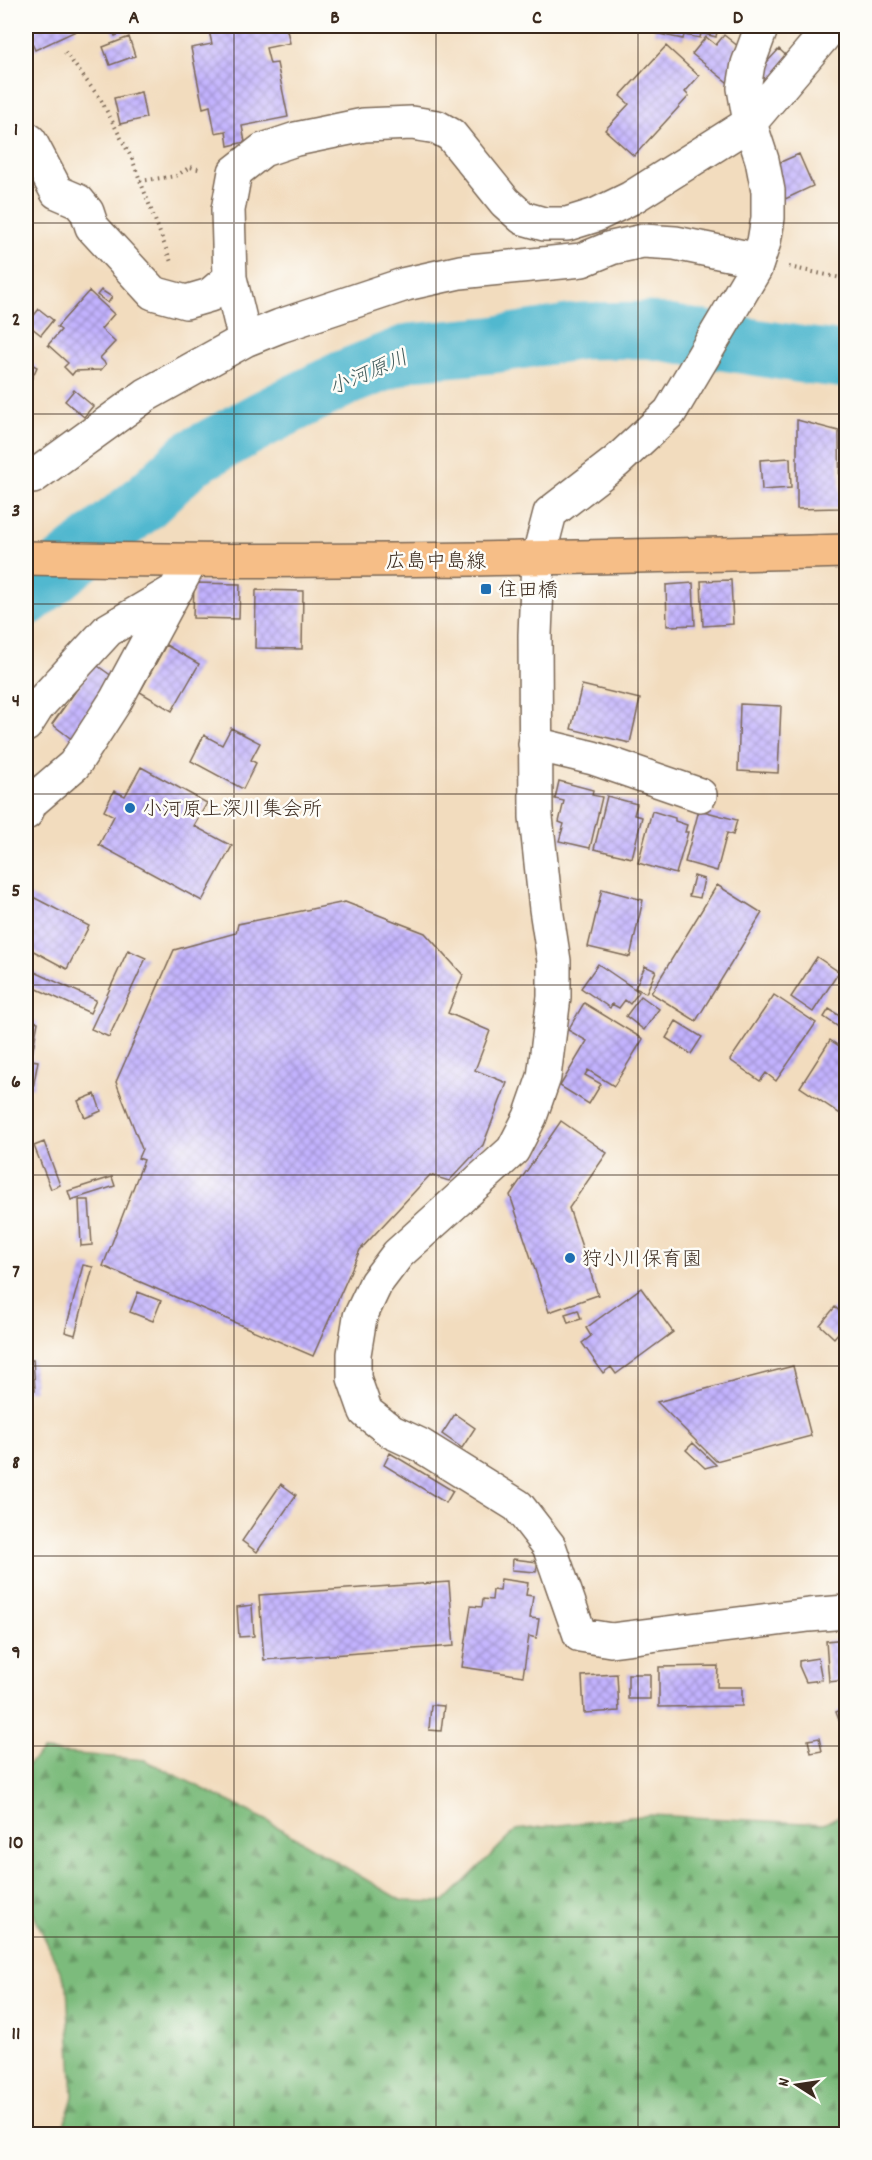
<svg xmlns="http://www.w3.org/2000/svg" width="872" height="2160" viewBox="0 0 872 2160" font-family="Dekko,'Klee One',sans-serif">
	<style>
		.forest { fill: url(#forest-firs); stroke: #5b724c; stroke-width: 1.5 }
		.water { fill: url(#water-rules); stroke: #467176; stroke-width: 1.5 }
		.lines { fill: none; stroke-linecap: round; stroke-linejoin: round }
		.river { stroke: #51b8cf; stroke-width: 57 }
		.building { fill: url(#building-cross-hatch) }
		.minor-casing { stroke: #7b6856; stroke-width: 36 }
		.major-casing { stroke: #7b6856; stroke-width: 36 }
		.path { stroke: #7b6856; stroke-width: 4; stroke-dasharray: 1.5 4.5; stroke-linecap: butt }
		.minor { stroke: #fff; stroke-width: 33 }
		.major { stroke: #f6be87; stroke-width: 33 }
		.grid { fill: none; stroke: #3b2a1e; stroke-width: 1.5; stroke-opacity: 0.55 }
		.poi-dot { fill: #1f6fb2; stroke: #fdfcf7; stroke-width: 2 }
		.labels { text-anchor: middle; stroke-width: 5; stroke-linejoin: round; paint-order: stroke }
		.street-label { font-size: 20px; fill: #3b2a1e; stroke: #fdfcf7 }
		.poi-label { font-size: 20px; fill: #3b2a1e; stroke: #fdfcf7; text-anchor: start }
		.water-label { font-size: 21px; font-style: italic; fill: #435c5c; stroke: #fdfcf7 }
		.neatline { fill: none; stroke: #3b2a1e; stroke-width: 2 }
		.grid-label { font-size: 20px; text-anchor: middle; font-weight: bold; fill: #3b2a1e }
	</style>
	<defs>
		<pattern id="forest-firs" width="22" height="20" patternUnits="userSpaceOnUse" patternTransform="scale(1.5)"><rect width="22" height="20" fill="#7bbb7b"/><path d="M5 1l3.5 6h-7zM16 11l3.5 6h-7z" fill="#669864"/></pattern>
		<pattern id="water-rules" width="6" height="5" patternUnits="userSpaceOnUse" patternTransform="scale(1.5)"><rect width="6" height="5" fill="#51b8cf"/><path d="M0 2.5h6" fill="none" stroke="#4496a7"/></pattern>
		<pattern id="building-cross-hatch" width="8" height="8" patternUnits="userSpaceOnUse" patternTransform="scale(1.5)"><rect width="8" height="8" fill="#c2b2fe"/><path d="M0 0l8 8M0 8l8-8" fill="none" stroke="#9f91cd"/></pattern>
	</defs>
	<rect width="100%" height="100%" fill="#fdfcf7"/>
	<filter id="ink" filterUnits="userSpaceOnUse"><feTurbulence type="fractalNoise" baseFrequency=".0167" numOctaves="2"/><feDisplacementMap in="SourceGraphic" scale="12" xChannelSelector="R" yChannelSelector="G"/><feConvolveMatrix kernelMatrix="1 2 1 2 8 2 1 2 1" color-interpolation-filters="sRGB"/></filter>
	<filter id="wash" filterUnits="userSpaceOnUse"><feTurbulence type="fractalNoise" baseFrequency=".008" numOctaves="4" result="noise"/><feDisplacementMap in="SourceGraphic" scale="24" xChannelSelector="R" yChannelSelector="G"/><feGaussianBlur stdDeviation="1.35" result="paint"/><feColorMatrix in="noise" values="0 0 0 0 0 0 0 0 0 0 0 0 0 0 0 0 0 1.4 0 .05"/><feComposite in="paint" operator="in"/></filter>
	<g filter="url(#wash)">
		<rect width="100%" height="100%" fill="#f2dcbe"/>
		<!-- forest -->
		<path class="forest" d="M43 1751 145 1760 266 1820 402 1901 444 1902 516 1830 650 1815 824 1824 846 1812V2134H61L73 2097 67 1986 26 1898V1766Z"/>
		<!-- water -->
		<path class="water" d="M26 1993 31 2009 26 2043Z"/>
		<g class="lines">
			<!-- river -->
			<path class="river" d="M26 598 145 502 190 459 263 419 343 379 410 352 492 345 582 331 648 330 804 355 846 360"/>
		</g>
		<g id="blocks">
			<!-- building -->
			<path class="building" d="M26 26H73L76 31 35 50 30 39 26 41Z
				M111 26H140L115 36Z
				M208 26H286L290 43 266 48 270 64 277 63 288 117 242 126 245 142 228 146 226 131 215 133 210 106 203 108 191 48 212 44Z
				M656 26H718L716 37 701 33 700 38 684 35 683 39 654 33Z
				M769 26H794L792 32Z
				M724 35 749 55 727 82 692 54 706 37 716 45Z
				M129 37 135 56 110 65 103 47Z
				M666 46 699 76 685 92 689 96 634 156 605 130 629 104 620 96Z
				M779 49 792 61 768 88 755 75Z
				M141 92 146 118 120 124 114 98Z
				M799 154 813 186 781 201 767 168Z
				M101 290 112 297 108 303 97 295Z
				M89 291 114 314 101 329 115 342 100 358 106 364 101 370 75 371 72 375 64 367 68 363 48 345 61 330 57 327Z
				M39 309 53 320 41 335 27 324Z
				M26 361 37 367 26 391Z
				M74 390 93 406 84 417 65 401Z
				M797 420 839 431 840 508 797 509Z
				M790 458 791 488 762 490 760 460Z
				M731 580 733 624 703 626 701 581Z
				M194 583 240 584 239 619 193 618Z
				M693 583 695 625 667 626 666 585Z
				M256 590 303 591 302 649 255 648Z
				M166 645 199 664 172 711 140 692Z
				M95 664 116 679 78 744 52 724Z
				M582 685 640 699 630 743 571 729Z
				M740 704 781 706 778 773 738 771Z
				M231 728 260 743 251 760 256 763 243 789 191 761 204 735 222 745Z
				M141 767 207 803 194 826 232 846 202 901 99 845 114 816 104 811 114 791 125 796Z
				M559 781 593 790 592 795 602 797 590 848 559 841 564 824 559 822 564 801 555 799Z
				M607 796 637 804 634 815 642 817 632 858 594 849Z
				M699 810 737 820 733 835 727 833 717 871 685 862Z
				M652 811 675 818V821L687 825 685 832H688L676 874 638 863Z
				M694 876 704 879 700 898 689 896Z
				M717 885 762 913 696 1021 651 993Z
				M602 889 643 900 630 957 588 947Z
				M29 895 89 926 67 969 26 947V902Z
				M345 902 425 933 463 975 448 1013 490 1031 475 1070 507 1083 483 1145 449 1181 430 1175 360 1250 313 1356 103 1266 144 1160 138 1158 142 1149 116 1082 174 950 236 933 238 924Z
				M128 950 146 958 109 1037 91 1029Z
				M817 957 839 972 813 1012 791 997Z
				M598 964 639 992 630 1004 625 1000 619 1008 612 1004 610 1008 581 988Z
				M645 966 656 971 646 993 635 988Z
				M26 968 96 1000 90 1013 26 984Z
				M774 995 816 1023 776 1081 766 1073 760 1081 730 1060Z
				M641 996 659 1009 644 1030 626 1016Z
				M584 1003 643 1039 614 1086 588 1070 585 1075 601 1084 589 1104 560 1086 587 1041 568 1030Z
				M829 1009 846 1020V1032L824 1017Z
				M26 1019 38 1022 31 1060 38 1061 33 1088 26 1086Z
				M676 1021 702 1037 691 1054 666 1038Z
				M830 1040 842 1048 844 1045 846 1047V1114L845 1117 800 1087Z
				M95 1094 101 1111 85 1118 78 1101Z
				M561 1121 607 1153 569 1208 598 1295 549 1312 510 1195Z
				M44 1142 60 1185 51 1189 34 1146Z
				M112 1177 115 1186 71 1200 68 1191Z
				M79 1200H89L92 1245 81 1246Z
				M83 1265 93 1267 75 1335 65 1332Z
				M641 1288 673 1332 616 1374 611 1367 603 1373 582 1343 591 1336 586 1328Z
				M138 1292 161 1301 153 1321 130 1312Z
				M835 1307 846 1317V1324L834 1338 820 1325Z
				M578 1310 581 1319 568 1323 565 1314Z
				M846 1331V1348L838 1341Z
				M26 1360H33L35 1390 26 1391Z
				M793 1366 811 1436 716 1461 657 1402Z
				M455 1414 475 1428 462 1448 442 1434Z
				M693 1443 716 1465 705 1468 686 1450Z
				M390 1453 453 1491 446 1503 384 1465Z
				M281 1484 296 1495 257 1552 242 1541Z
				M513 1559 538 1562 536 1572 512 1570Z
				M501 1579 528 1583 526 1595 533 1596 530 1618 539 1619 536 1638 529 1636 523 1676 462 1667 471 1606 482 1607 483 1599 492 1600 493 1590 500 1591Z
				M449 1582 454 1646 264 1660 259 1595Z
				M252 1605 254 1636 239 1637 237 1607Z
				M846 1639V1680L829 1682 826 1641Z
				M818 1658 822 1680 806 1682 799 1666V1661Z
				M718 1666 717 1687H742V1706L659 1707V1667Z
				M617 1674 619 1711 584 1713 582 1676Z
				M628 1674H650V1699H628Z
				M431 1705 444 1706 441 1731 429 1730Z
				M846 1708V1739L836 1712Z
				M819 1738 822 1751 811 1753 808 1740Z"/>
		</g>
	</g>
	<g filter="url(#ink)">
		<use href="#blocks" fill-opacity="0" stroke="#7b6856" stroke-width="1.5"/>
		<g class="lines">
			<!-- minor casing -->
			<g class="minor-casing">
				<path id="minor" d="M762 26 748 64 744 88 750 123 762 160 768 191V218L764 242 755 269 670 412 616 462 550 513 538 559 535 635 536 817 546 909 554 961V997L544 1077 530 1117 513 1150 398 1254 376 1283 360 1317 354 1354V1378L366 1412 392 1432 420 1445 518 1506 549 1546 580 1635 611 1640 809 1615 846 1612
					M26 138 30 141 57 192 78 201 87 212 92 227 153 293 186 302 210 295 230 278 228 210 235 172 263 150 296 139 364 125 412 123 437 127 451 135 505 202 523 218 544 224H567L596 215 631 198 750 123 832 26
					M230 278 245 340
					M33 477 146 395 245 340 280 326 406 284 460 272 582 260 611 248 643 241 675 243 758 260
					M26 725 38 706 108 630 176 590
					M535 744 593 758 700 795
					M26 813 31 802 74 765 116 700 191 561"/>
			</g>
			<!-- major casing -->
			<g class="major-casing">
				<path id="major" d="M26 558C299 564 573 558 846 551"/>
			</g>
			<!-- path -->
			<path class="path" d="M65 52 101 100 132 159 171 262
				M140 181 176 176 190 167 202 170
				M789 267 846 279"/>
			<!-- minor -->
			<use href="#minor" class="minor"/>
			<!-- major -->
			<use href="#major" class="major"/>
		</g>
	</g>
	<!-- grid -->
	<path class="grid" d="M234 26V2134M436 26V2134M638 26V2134M26 223H846M26 414H846M26 604H846M26 794H846M26 985H846M26 1175H846M26 1366H846M26 1556H846M26 1746H846M26 1937H846"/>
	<!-- markers -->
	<g class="poi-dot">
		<rect x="480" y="583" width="12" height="12" rx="3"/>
		<circle cx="130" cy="808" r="6"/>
		<circle cx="570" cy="1258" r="6"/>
	</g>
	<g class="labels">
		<!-- street labels -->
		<g class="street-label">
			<text x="436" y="567">広島中島線</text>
		</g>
		<!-- poi labels -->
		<g class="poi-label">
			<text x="498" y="596">住田橋</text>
			<text x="142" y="815">小河原上深川集会所</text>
			<text x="582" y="1265">狩小川保育園</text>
		</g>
		<!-- water labels -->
		<g class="water-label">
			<text transform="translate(368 372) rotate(-23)" y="7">小河原川</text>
		</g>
	</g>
	<!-- margin -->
	<rect width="872" height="2160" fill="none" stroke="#fdfcf7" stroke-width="66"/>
	<!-- north arrow -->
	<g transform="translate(797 2085) rotate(282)" stroke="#fdfcf7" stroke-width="4.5" paint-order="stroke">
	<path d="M0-4.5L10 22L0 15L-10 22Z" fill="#3b2a1e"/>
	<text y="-9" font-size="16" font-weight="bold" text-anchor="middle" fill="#3b2a1e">N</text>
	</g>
	<rect x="33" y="33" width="806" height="2094" class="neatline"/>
	<g class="grid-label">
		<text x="134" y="23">A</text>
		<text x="335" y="23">B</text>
		<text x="537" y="23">C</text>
		<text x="738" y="23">D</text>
		<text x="16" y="135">1</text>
		<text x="16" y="325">2</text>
		<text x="16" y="516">3</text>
		<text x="16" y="706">4</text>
		<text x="16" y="896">5</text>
		<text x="16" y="1087">6</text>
		<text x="16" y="1277">7</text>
		<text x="16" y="1468">8</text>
		<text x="16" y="1658">9</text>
		<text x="16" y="1848">10</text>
		<text x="16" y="2039">11</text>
	</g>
</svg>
